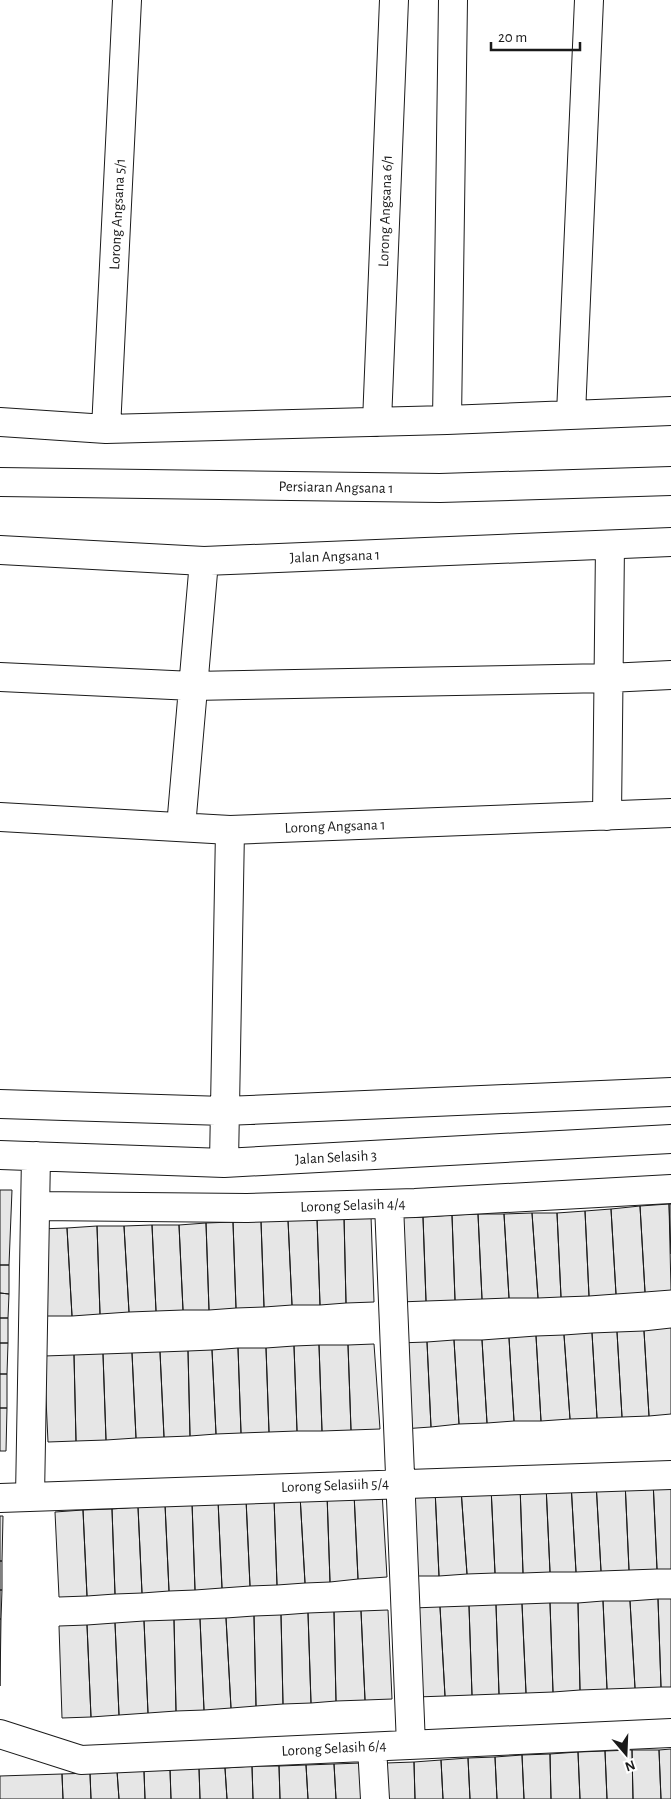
<svg xmlns="http://www.w3.org/2000/svg" width="671" height="1799" viewBox="0 0 671 1799" font-family="'Alegreya Sans',sans-serif">
	<style>
		.building { fill: #e6e6e6; stroke: #1a1a1a }
		.lines { fill: none; stroke-linecap: round; stroke-linejoin: round }
		.minor-casing { stroke: #1a1a1a; stroke-width: 30 }
		.minor { stroke: #fff; stroke-width: 28 }
		.labels { text-anchor: middle; stroke-width: 4; stroke-linejoin: round; paint-order: stroke }
		.street-label { font-size: 15px; fill: #1a1a1a; stroke: #fff }
	</style>
	<rect width="100%" height="100%" fill="#fff"/>
	<!-- building -->
	<path class="building" d="M0 1190H12L9 1265H0Z
		M669 1204 671 1290 645 1292 640 1206Z
		M669 1204H671V1254Z
		M640 1206 645 1292 616 1294 611 1209Z
		M611 1209 616 1294 589 1296 585 1211Z
		M585 1211 589 1296 561 1297 557 1213Z
		M532 1213 538 1298H509L504 1214Z
		M532 1213H557L561 1297 538 1298Z
		M478 1214 482 1299 455 1300 452 1215Z
		M478 1214H504L509 1298 482 1299Z
		M452 1215 455 1300 426 1301 423 1217Z
		M344 1216 346 1303 320 1305 317 1218Z
		M344 1216H371L374 1302 346 1303Z
		M423 1217 426 1301 399 1302 395 1218Z
		M317 1218 320 1305H292L288 1220Z
		M288 1220 292 1305 264 1307 261 1221Z
		M261 1221 264 1307 236 1308 233 1222Z
		M233 1222 236 1308 209 1310 206 1223Z
		M206 1223 209 1310H183L179 1225Z
		M152 1225 156 1311 129 1312 124 1226Z
		M152 1225H179L183 1310 156 1311Z
		M97 1226 100 1314 72 1316 67 1228Z
		M97 1226H124L129 1312 100 1314Z
		M67 1228 72 1316H44L39 1229Z
		M0 1265H9V1294L0 1293Z
		M0 1293 9 1294 8 1318H0Z
		M0 1318H8V1343H0Z
		M671 1328V1414L649 1416 644 1331Z
		M644 1331 649 1416 622 1417 617 1332Z
		M617 1332 622 1417 597 1418 592 1333Z
		M592 1333 597 1418 570 1419 564 1335Z
		M564 1335 570 1419 541 1421 536 1336Z
		M536 1336 541 1421H514L509 1338Z
		M509 1338 514 1421 487 1423 482 1340Z
		M454 1340 459 1424 431 1427 427 1342Z
		M454 1340H482L487 1423 459 1424Z
		M427 1342 431 1427 402 1429 398 1343Z
		M0 1343H8L7 1374H0Z
		M374 1344 380 1429 351 1430 348 1345Z
		M319 1345 322 1431H297L294 1346Z
		M319 1345H348L351 1430 322 1431Z
		M294 1346 297 1431 269 1432 266 1348Z
		M238 1348 241 1433 216 1434 212 1350Z
		M238 1348H266L269 1432 241 1433Z
		M212 1350 216 1434 190 1436 188 1351Z
		M188 1351 190 1436 164 1437 160 1352Z
		M160 1352 164 1437 136 1438 132 1353Z
		M132 1353 136 1438 106 1440 103 1354Z
		M103 1354 106 1440 76 1441 74 1355Z
		M74 1355 76 1441 48 1442 44 1356Z
		M0 1374H7V1408H0Z
		M0 1408H7L6 1451H0Z
		M653 1480 657 1569 629 1570 625 1481Z
		M653 1480H671V1569H657Z
		M625 1481 629 1570 601 1571 596 1482Z
		M596 1482 601 1571 576 1572 571 1483Z
		M571 1483 576 1572H550L546 1485Z
		M520 1485 523 1573H495L491 1487Z
		M520 1485H546L550 1572 523 1573Z
		M491 1487 495 1573 467 1574 461 1489Z
		M435 1489 439 1576H411L408 1490Z
		M435 1489H461L467 1574 439 1576Z
		M382 1492 387 1577 358 1579 354 1493Z
		M354 1493 358 1579 330 1582 327 1494Z
		M327 1494 330 1582 305 1583 300 1495Z
		M300 1495 305 1583 277 1585 274 1498Z
		M274 1498 277 1585 250 1586 246 1499Z
		M246 1499 250 1586 222 1588 218 1500Z
		M218 1500 222 1588 195 1590 192 1502Z
		M192 1502 195 1590 169 1591 165 1504Z
		M165 1504 169 1591 142 1593 138 1507Z
		M138 1507 142 1593 115 1594 112 1509Z
		M112 1509 115 1594 87 1596 83 1510Z
		M83 1510 87 1596 59 1597 55 1512Z
		M0 1516H3L2 1561H0Z
		M0 1561H2V1590H0Z
		M0 1590H2L1 1619H0Z
		M658 1599 661 1687 635 1688 630 1601Z
		M658 1599H671V1687H661Z
		M603 1601 607 1689 580 1690 578 1603Z
		M603 1601H630L635 1688 607 1689Z
		M550 1603 553 1692 526 1693 522 1604Z
		M550 1603H578L580 1690 553 1692Z
		M522 1604 526 1693 499 1694 496 1605Z
		M496 1605 499 1694 472 1695 469 1606Z
		M469 1606 472 1695 445 1696 440 1607Z
		M440 1607 445 1696 416 1697 412 1608Z
		M388 1610 392 1699 365 1700 361 1611Z
		M361 1611 365 1700 336 1701 334 1612Z
		M334 1612 336 1701 311 1703 308 1613Z
		M308 1613 311 1703 283 1704 281 1615Z
		M281 1615 283 1704 256 1706 254 1616Z
		M254 1616 256 1706 231 1708 226 1618Z
		M226 1618 231 1708 204 1710 200 1619Z
		M0 1619H1L0 1686Z
		M200 1619 204 1710 176 1711 174 1620Z
		M174 1620 176 1711 148 1713 144 1621Z
		M144 1621 148 1713 119 1715 115 1623Z
		M115 1623 119 1715 91 1717 87 1625Z
		M87 1625 91 1717 62 1718 59 1626Z
		M671 1749V1799H661L659 1750Z
		M632 1750H659L661 1799H633Z
		M632 1750 633 1799H607L605 1751Z
		M605 1751 607 1799H580L578 1752Z
		M578 1752 580 1799H551L550 1754Z
		M550 1754 551 1799H524L522 1755Z
		M522 1755 524 1799H497L495 1757Z
		M495 1757 497 1799H470L468 1758Z
		M468 1758 470 1799H443L441 1760Z
		M441 1760 443 1799H415L414 1762Z
		M414 1762 415 1799H387L386 1763Z
		M361 1763 363 1799H336L334 1764Z
		M334 1764 336 1799H308L306 1765Z
		M306 1765 308 1799H280L279 1766Z
		M252 1766H279L280 1799H253Z
		M252 1766 253 1799H227L225 1768Z
		M199 1768H225L227 1799H200Z
		M199 1768 200 1799H171L170 1769Z
		M170 1769 171 1799H145L144 1771Z
		M117 1771H144L145 1799H119Z
		M117 1771 119 1799H91L90 1773Z
		M90 1773 91 1799H63L62 1774Z
		M62 1774 63 1799H0V1776Z"/>
	<g class="lines">
		<!-- minor casing -->
		<g class="minor-casing">
			<path id="minor" d="M571 414 589 0
				M447 420 453 0
				M0 422 106 429 447 420 671 411
				M377 422 394 0
				M106 429 127 0
				M0 482 440 488 671 481
				M0 550 204 561 671 542
				M0 677 193 686 608 678 671 675
				M607 816 610 545
				M0 817 230 830 671 813
				M181 827 204 561
				M0 1104 224 1111 671 1092
				M0 1155 224 1163 671 1139
				M224 1163 230 830
				M389 1204 411 1745
				M36 1206 247 1208 415 1203 671 1189
				M30 1497 36 1156
				M0 1498 671 1475
				M0 1734 81 1760 671 1733
				M372 1747 375 1799"/>
		</g>
		<!-- minor -->
		<use href="#minor" class="minor"/>
	</g>
	<g class="labels">
		<!-- street labels -->
		<g class="street-label">
			<text transform="translate(385 211) rotate(-88)" y="5">Lorong Angsana 6/1</text>
			<text transform="translate(117 214) rotate(-87)" y="5">Lorong Angsana 5/1</text>
			<text transform="translate(336 487) rotate(1)" y="5">Persiaran Angsana 1</text>
			<text transform="translate(335 556) rotate(-2)" y="5">Jalan Angsana 1</text>
			<text transform="translate(335 826) rotate(-2)" y="5">Lorong Angsana 1</text>
			<text transform="translate(336 1157) rotate(-3)" y="5">Jalan Selasih 3</text>
			<text transform="translate(353 1205) rotate(-2)" y="5">Lorong Selasih 4/4</text>
			<text transform="translate(335 1485) rotate(-2)" y="5">Lorong Selasiih 5/4</text>
			<text transform="translate(334 1748) rotate(-3)" y="5">Lorong Selasih 6/4</text>
		</g>
	</g>
	<!-- north arrow -->
	<g transform="translate(626 1754) rotate(161)" stroke="#ffffff" stroke-width="4" paint-order="stroke">
	<path d="M0-4L9 19L0 12L-9 19Z" fill="#1a1a1a"/>
	<text y="-8" font-size="14" font-weight="bold" text-anchor="middle" fill="#1a1a1a">N</text>
	</g>
	<!-- scale -->
	<path d="M491 42v8h89v-8" fill="none" stroke="#1a1a1a" stroke-width="2.5"/>
	<text x="498" y="42" font-size="15" fill="#1a1a1a" stroke="#ffffff" stroke-width="4" paint-order="stroke">20 m</text>
</svg>
